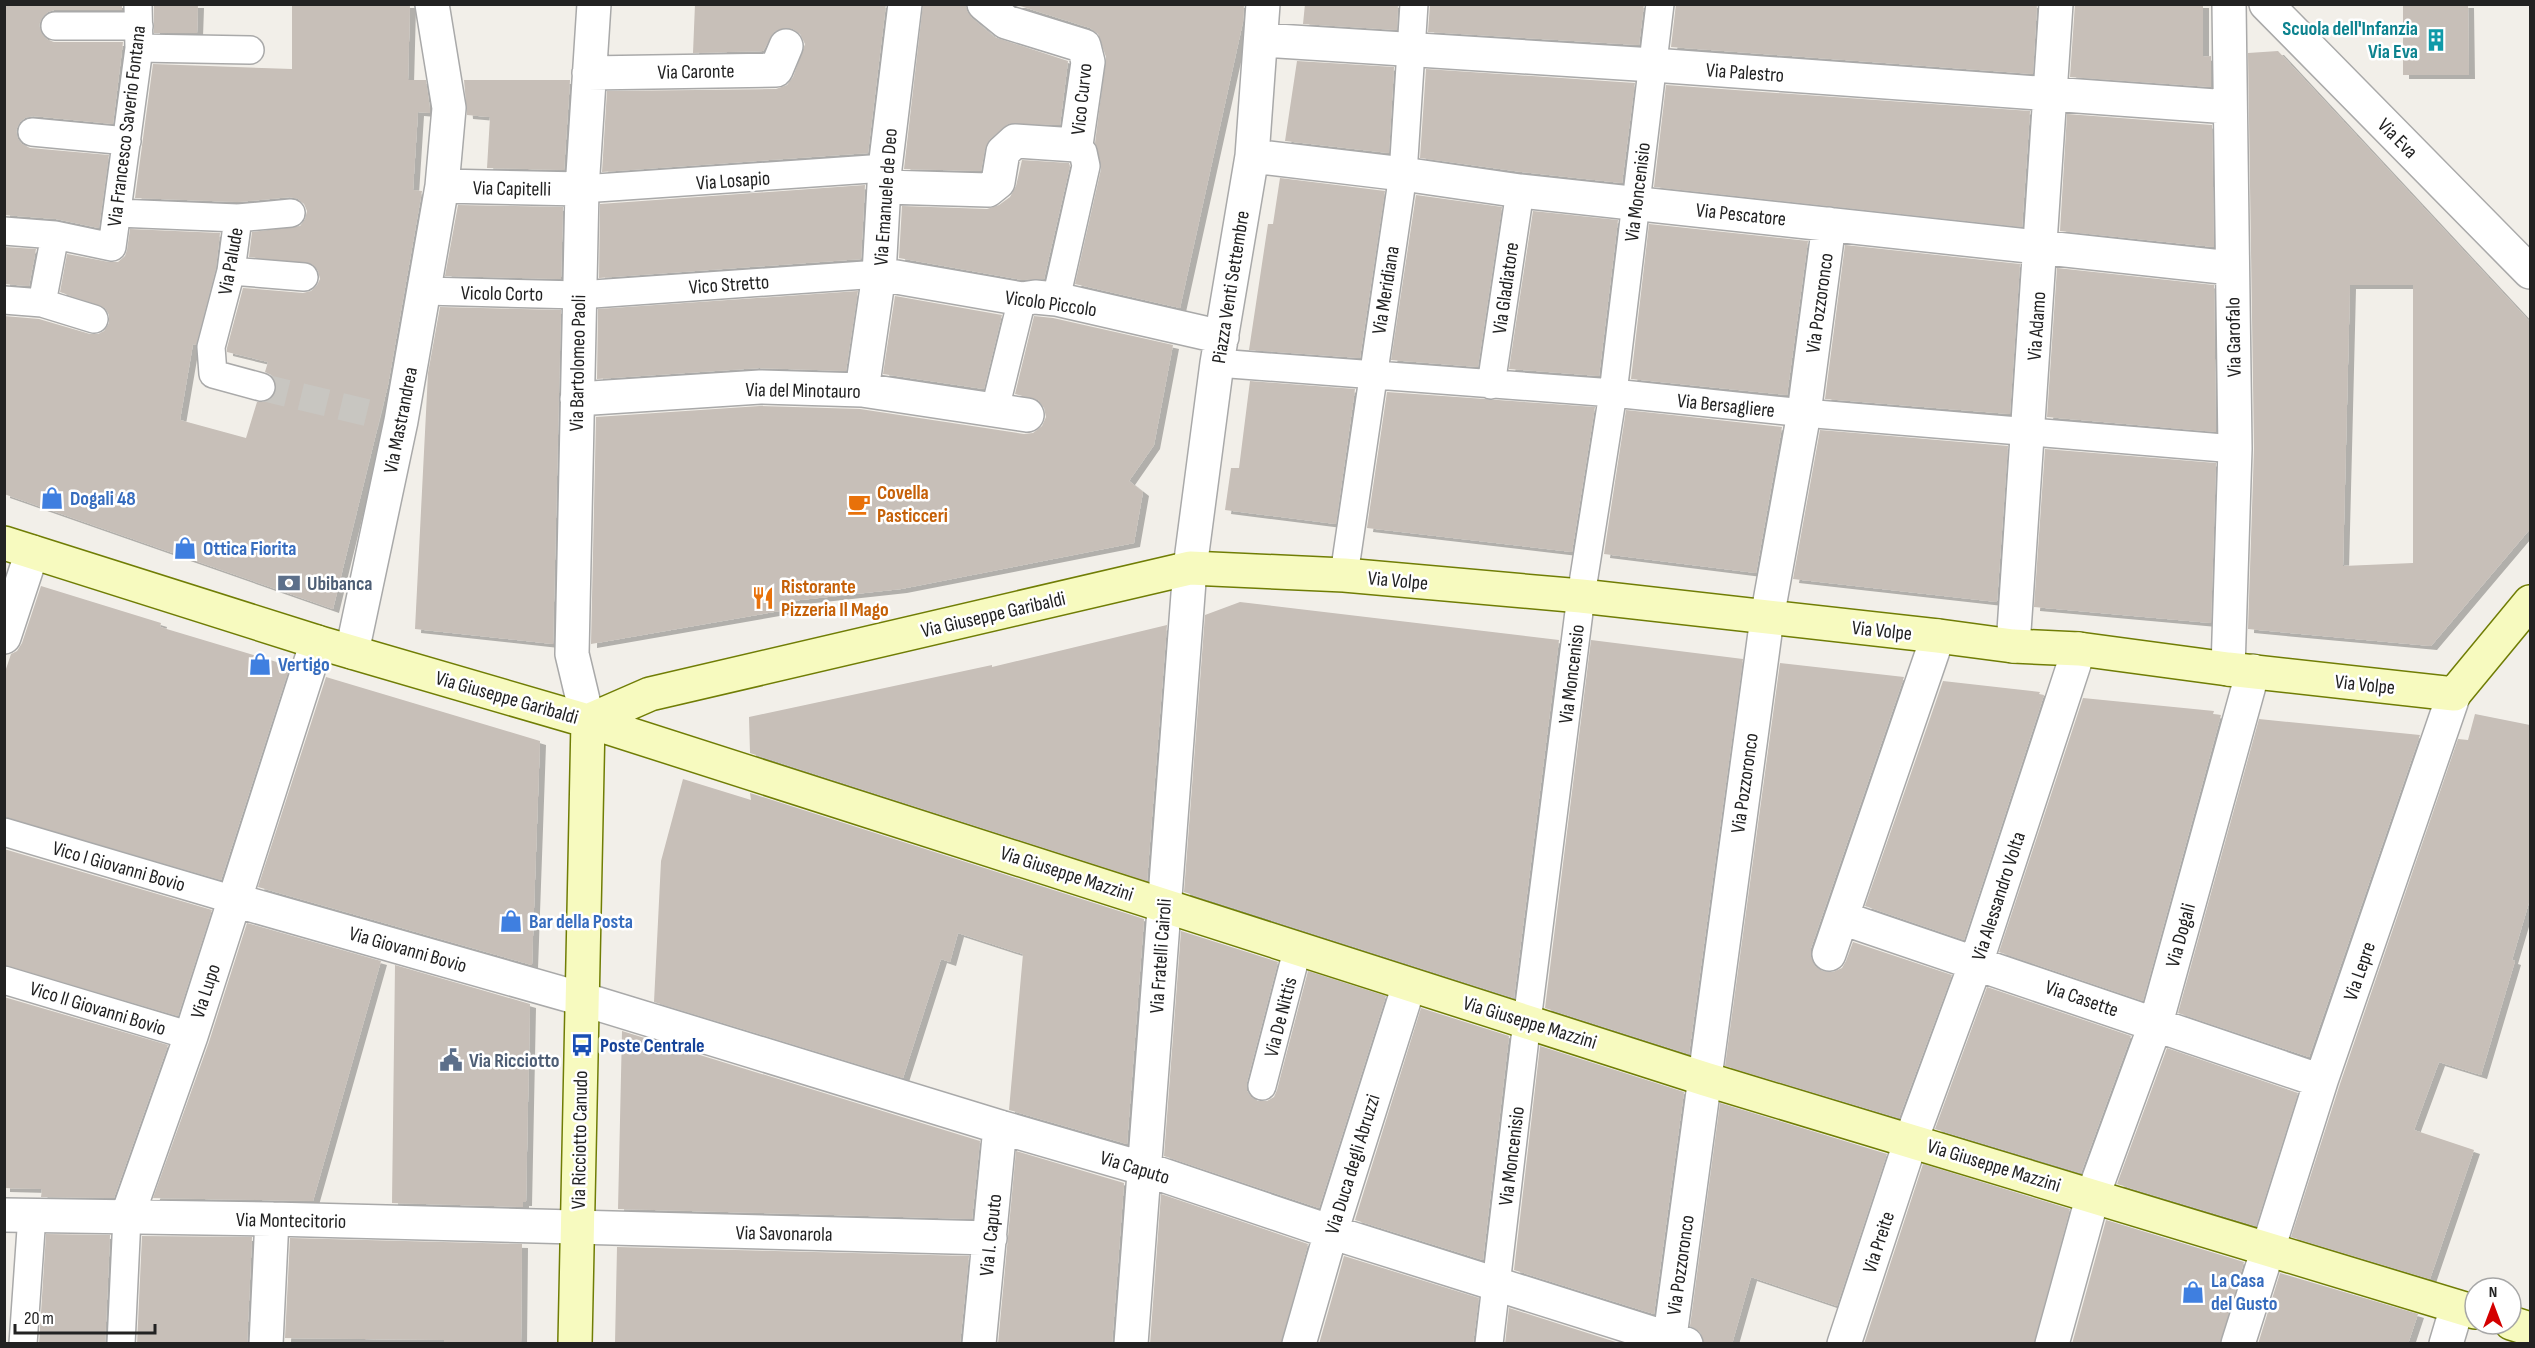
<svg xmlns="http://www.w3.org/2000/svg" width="2535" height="1348" viewBox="0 0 2535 1348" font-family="'Sofia Sans Condensed',sans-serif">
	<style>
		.building { fill: #c7bfb8; fill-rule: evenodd; filter: url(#shadow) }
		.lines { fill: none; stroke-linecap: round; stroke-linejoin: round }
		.pedestrian-tunnel { stroke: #c8c6c1; stroke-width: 27; stroke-dasharray: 27 14; stroke-linecap: butt }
		.pedestrian-casing { stroke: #a9a9a9; stroke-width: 30 }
		.minor-casing { stroke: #a9a9a9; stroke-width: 36 }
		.secondary-casing { stroke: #707d05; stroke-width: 36 }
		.pedestrian { stroke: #fff; stroke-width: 27 }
		.minor { stroke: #fff; stroke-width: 33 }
		.secondary { stroke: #f7fabf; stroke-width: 33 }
		.labels { text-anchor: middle; stroke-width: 5; stroke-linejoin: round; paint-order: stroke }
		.culture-label { font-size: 20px; font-weight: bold; fill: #0d838f; stroke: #fff; text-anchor: end }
		.street-label { font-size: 20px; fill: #222; stroke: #fff }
		.food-label { font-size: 20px; font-weight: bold; fill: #c56008; stroke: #fff; text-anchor: start }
		.shop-label { font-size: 20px; font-weight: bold; fill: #366cbe; stroke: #fff; text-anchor: start }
		.service-label { font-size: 20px; font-weight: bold; fill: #4e5e75; stroke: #fff; text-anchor: start }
		.transit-label { font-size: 20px; font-weight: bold; fill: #164399; stroke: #fff; text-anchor: start }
	</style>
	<defs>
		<filter id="shadow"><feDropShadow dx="6" dy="4" stdDeviation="0" flood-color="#0004"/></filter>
	</defs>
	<rect width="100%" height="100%" fill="#f2efe9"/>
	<!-- building -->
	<path class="building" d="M4 4H122V10H54L48 12 42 18 39 25 42 34 48 40 54 42H123L113 124 33 116 25 118 20 122 16 130 18 139 22 144 30 148 109 155 99 228 56 219 4 215Z
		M154 4H198L197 33H154Z
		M292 4H410L408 80H426L430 109V113L418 112 413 190 422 191 388 385 333 609 4 494V316L39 319 90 334H98L104 331 109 323V315L105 308 60 292 67 254 109 262H118L125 256 127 250 130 229 220 233 216 268 196 345 193 344 180 420 246 438 257 402H266L272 398 276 391V384L273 376 265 372 268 362 227 352V348L243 288 303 293 311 291 317 285 320 279 318 271 312 264 249 257 252 232 300 226 305 219 307 211 304 204 298 199 290 197 238 202 135 198 153 64 292 69Z
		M695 4H886L868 153 602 172 607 91 776 89 787 85 793 77 805 44 800 34 793 29 783 28 774 32 763 51 693 53Z
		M923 4H966L967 11 972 18 994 37 1068 61 1060 125 1008 124 990 139 985 149 981 171 904 169Z
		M1014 4H1244L1243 22 1180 308 1075 284 1101 169 1095 143 1106 57 1098 34 1090 28Z
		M1305 4H1398L1397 30 1303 24Z
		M1430 4H1644L1639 45 1428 32Z
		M1676 4H2037L2033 74 1671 47Z
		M2075 4H2203V57L2211 56V87L2070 77Z
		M2403 4H2468L2469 75H2403Z
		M2278 51 2530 322V529L2431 646 2248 629 2254 449 2248 53ZM2350 285H2413V563L2343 566Z
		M1297 61 1394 67 1389 153 1285 141Z
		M1426 69 1635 83 1622 183 1522 172 1420 158Z
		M464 80H570L564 170 487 168 490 117 467 115Z
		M1666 85 2030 111 2022 227 1654 187Z
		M2067 114 2212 125 2214 247 2060 231Z
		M1022 160 1069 163 1070 166 1044 279 1022 280 899 258 902 206 987 209 999 205 1010 197 1016 186Z
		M1280 178 1385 191 1360 358 1249 350 1268 224H1273Z
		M865 185 861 259 599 278 600 204Z
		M1416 195 1502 207 1478 367 1391 360Z
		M458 205 563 207 561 279 445 276Z
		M1533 211 1618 220 1599 376 1509 369Z
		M1649 224 1808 241 1787 395 1631 379Z
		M1845 245 2020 264 2010 414 1825 399Z
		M4 247 36 249 29 286 4 284Z
		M2057 268 2214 285 2216 432 2047 417Z
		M858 291 846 371 759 368 597 379 598 309Z
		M895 296 1002 315 984 389 883 374Z
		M440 307 561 310 553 644 415 629 428 373Z
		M1034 316 1053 318 1173 345 1154 445 1129 481 1143 492 1134 543 901 589 791 601V609L591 644 596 417 760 406 860 409 1024 434 1033 433 1042 426 1046 417 1044 408 1038 400 1015 394Z
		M1250 381 1355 389 1336 524 1225 510 1231 468H1239Z
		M1387 392 1595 407 1572 552 1367 528Z
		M1626 410 1782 427 1756 573 1604 554Z
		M1820 430 2008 446 1997 602 1793 579Z
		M2045 449 2216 463 2211 623 2034 607Z
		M41 586 161 623 160 627 290 666 221 880 4 817V675L11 654 17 651 22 643Z
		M1240 602 1559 640 1514 998 1184 892 1205 615Z
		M1167 625 1147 881 750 753 749 717 992 665V667Z
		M1591 640 1743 659 1689 1054 1545 1008Z
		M1780 663 1904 677 1811 948V957L1815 966 1822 971 1833 972 1842 968 1846 961 1853 942 1952 975 1899 1118 1725 1066Z
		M326 677 540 741 532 965 258 887Z
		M1943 681 2040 692 2039 694 2044 695 1964 940 1865 906Z
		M2083 698 2214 711 2213 714 2221 715 2143 1001 1999 952Z
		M2475 714 2530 725V899L2512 960 2515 961 2481 1075 2439 1062 2414 1130 2474 1150 2430 1279 2291 1237 2339 1087 2458 739 2468 740Z
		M2259 719 2420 735 2309 1057 2178 1013Z
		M683 779 751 800 750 793 1144 919 1127 1144 1009 1110 1023 954 958 933 950 962 941 959 903 1078 654 1002 661 861Z
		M4 849 212 910 178 1016 4 965Z
		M247 923 381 961 313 1201 153 1198 209 1042Z
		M1181 931 1278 962 1247 1082V1091L1251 1097 1258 1101H1267L1274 1097 1277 1090 1308 971 1386 996 1319 1208 1164 1156Z
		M395 965 530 1004 526 1202H523V1207L392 1203Z
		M1987 987 2131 1036 2081 1173 1935 1129Z
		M4 997 168 1045 114 1198 41 1197 42 1189 4 1188Z
		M1421 1008 1509 1036 1483 1260 1355 1220Z
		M622 1031 980 1141 972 1219 618 1209Z
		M1540 1046 1684 1092 1654 1314 1514 1270Z
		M2167 1048 2298 1093 2256 1226 2117 1184Z
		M1720 1103 1887 1154 1837 1306 1751 1277 1732 1344H1704L1700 1332 1690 1326Z
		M1016 1151 1124 1183 1112 1344H998Z
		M1923 1164 2070 1209 2034 1344H1864Z
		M1161 1194 1308 1244 1281 1344H1150Z
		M2106 1220 2244 1262 2220 1344H2072Z
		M46 1234 110 1235 105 1344H39Z
		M142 1236 252 1237 247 1344H137Z
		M290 1238 522 1244 521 1344H444V1340L285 1338Z
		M617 1247 969 1256 960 1344H615Z
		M1344 1256 1479 1298 1473 1344H1319Z
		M2280 1273 2418 1314 2408 1344H2258Z
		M1509 1308 1622 1344H1505Z"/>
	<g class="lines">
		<!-- pedestrian-tunnel -->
		<path class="pedestrian-tunnel" d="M261 387 381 416"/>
		<!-- pedestrian casing -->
		<g class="pedestrian-casing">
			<path id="pedestrian" d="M55 26H139
				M139 48 250 50
				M32 132 127 141
				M582 189 885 168
				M117 213 238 218 231 271 211 347 213 374 261 387
				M238 218 291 213
				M4 231 55 235 112 247 139 48 138 4
				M231 271 304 277
				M425 291 579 295 879 274
				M1056 299 1086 166 1083 152 1076 145
				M4 300 42 303 55 235
				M42 303 94 319
				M1217 363 1613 393 1804 413 2235 449
				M1491 385 1520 191
				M995 409 1022 299
				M1344 575 1403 174 1414 4
				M4 832 234 900
				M4 980 191 1036
				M1262 1086 1298 947
				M23 1344 32 1215
				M121 1344 127 1217
				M1489 1344 1527 1021 1581 596 1613 393 1660 4"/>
		</g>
		<!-- minor casing -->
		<g class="minor-casing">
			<path id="minor" d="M2266 4 2530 272
				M1261 40 1653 65 2229 107
				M589 73 776 70 786 46
				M1252 156 1403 174 1520 191 2231 268
				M442 186 582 189
				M885 187 988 190 998 182 1003 152 1015 141 1076 145 1088 62 1084 46 1006 22 984 4
				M879 274 1022 299 1035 297 1056 299 1222 337
				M862 390 879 274 885 168 905 4
				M577 399 760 387 862 390 1027 415
				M4 637 32 552
				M2013 646 2056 4
				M352 652 401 421 442 186 449 108 432 4
				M2228 669 2235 449 2229 4
				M588 721 572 654 582 189 594 4
				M234 900 582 999 1000 1127 1145 1169 1331 1232 1686 1344
				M1842 918 2321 1081
				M1829 954 1938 636
				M4 1215 272 1219 990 1238
				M127 1217 191 1036 317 642
				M266 1344 272 1219
				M979 1344 1000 1127
				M1131 1344 1190 568 1217 363 1252 156 1263 4
				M1299 1344 1331 1232 1409 985
				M1669 1344 1767 618 1804 413 1829 224
				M1844 1344 1911 1140 1976 963 2079 649
				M2052 1344 2093 1195 2156 1023 2253 671
				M2238 1344 2321 1081 2454 694
				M2446 1344 2457 1307"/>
		</g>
		<!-- secondary casing -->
		<g class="secondary-casing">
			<path id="secondary" d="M4 543 317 642 588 721 1705 1079 2475 1312
				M588 721 650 694 1190 568 1344 575 1581 596 1938 636 2013 646 2079 649 2228 669 2454 694 2530 602
				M2511 1323 2530 1329
				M575 1344 588 721"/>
		</g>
		<!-- pedestrian -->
		<use href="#pedestrian" class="pedestrian"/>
		<!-- minor -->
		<use href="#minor" class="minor"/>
		<!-- secondary -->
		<use href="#secondary" class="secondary"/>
	</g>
	<!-- icons -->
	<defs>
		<g id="building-bare" transform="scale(1.8)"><path d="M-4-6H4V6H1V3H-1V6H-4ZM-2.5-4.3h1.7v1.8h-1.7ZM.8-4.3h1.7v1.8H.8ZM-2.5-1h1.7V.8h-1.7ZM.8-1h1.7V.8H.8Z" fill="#0f9aa8" stroke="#fff" stroke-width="2.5" paint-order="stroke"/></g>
		<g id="shop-bare" transform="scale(1.8)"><path d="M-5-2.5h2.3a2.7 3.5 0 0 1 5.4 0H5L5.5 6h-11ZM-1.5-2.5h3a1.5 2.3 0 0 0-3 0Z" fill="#3f7fe0" stroke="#fff" stroke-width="2.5" paint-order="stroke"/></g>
		<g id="cafe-bare" transform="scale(1.8)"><path d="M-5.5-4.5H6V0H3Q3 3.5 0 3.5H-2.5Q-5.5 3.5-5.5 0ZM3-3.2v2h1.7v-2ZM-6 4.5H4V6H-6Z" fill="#e8710a" stroke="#fff" stroke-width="2.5" paint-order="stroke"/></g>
		<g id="bank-bare" transform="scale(1.8)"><path d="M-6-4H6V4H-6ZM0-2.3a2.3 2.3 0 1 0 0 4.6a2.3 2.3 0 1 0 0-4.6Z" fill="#5c6f8a" stroke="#fff" stroke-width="2.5" paint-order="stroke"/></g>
		<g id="restaurant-bare" transform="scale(1.8)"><path d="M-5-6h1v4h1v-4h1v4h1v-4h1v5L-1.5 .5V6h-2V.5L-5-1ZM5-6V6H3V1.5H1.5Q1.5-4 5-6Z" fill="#e8710a" stroke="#fff" stroke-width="2.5" paint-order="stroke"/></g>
		<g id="bus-bare" transform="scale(1.8)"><path d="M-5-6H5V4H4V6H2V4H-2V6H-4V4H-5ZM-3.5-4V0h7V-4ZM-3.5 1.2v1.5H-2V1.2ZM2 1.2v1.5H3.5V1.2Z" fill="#1a4fb4" stroke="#fff" stroke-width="2.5" paint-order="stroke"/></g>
		<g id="civic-bare" transform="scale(1.8)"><path d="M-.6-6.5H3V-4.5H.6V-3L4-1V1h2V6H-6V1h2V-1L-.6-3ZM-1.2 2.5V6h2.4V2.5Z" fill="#5c6f8a" stroke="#fff" stroke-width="2.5" paint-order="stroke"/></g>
	</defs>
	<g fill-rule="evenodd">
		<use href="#building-bare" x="2436" y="40"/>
		<use href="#shop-bare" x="52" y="498"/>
		<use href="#cafe-bare" x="859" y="504"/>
		<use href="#shop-bare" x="185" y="548"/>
		<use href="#bank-bare" x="289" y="583"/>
		<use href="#restaurant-bare" x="763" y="598"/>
		<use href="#shop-bare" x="260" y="664"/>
		<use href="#shop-bare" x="511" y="921"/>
		<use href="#bus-bare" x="582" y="1045"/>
		<use href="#civic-bare" x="451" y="1060"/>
		<use href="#shop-bare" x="2193" y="1292"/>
	</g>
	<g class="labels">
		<!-- culture labels -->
		<g class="culture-label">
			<text x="2418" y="35">Scuola dell'Infanzia<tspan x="2418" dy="23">Via Eva</tspan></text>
		</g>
		<!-- street labels -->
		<g class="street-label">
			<text transform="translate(696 71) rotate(-1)" y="7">Via Caronte</text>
			<text transform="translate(1745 72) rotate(4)" y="7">Via Palestro</text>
			<text transform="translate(1081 99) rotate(-84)" y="7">Vico Curvo</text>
			<text transform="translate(126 126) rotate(-83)" y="7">Via Francesco Saverio Fontana</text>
			<text transform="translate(2398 138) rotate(45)" y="7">Via Eva</text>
			<text transform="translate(733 180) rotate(-4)" y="7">Via Losapio</text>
			<text transform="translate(512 188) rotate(1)" y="7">Via Capitelli</text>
			<text transform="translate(1637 192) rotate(-83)" y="7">Via Moncenisio</text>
			<text transform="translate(885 197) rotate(-86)" y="7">Via Emanuele de Deo</text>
			<text transform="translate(1741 214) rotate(6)" y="7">Via Pescatore</text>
			<text transform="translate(230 261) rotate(-80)" y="7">Via Palude</text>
			<text transform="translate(729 284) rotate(-4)" y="7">Vico Stretto</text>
			<text transform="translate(1230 287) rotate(-81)" y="7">Piazza Venti Settembre</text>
			<text transform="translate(1505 288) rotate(-82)" y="7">Via Gladiatore</text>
			<text transform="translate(1385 290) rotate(-81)" y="7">Via Meridiana</text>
			<text transform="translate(502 293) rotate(1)" y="7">Vicolo Corto</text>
			<text transform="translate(1051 303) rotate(8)" y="7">Vicolo Piccolo</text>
			<text transform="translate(1819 303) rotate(-82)" y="7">Via Pozzoronco</text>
			<text transform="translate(2036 326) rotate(-86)" y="7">Via Adamo</text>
			<text transform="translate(2233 337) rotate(-91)" y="7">Via Garofalo</text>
			<text transform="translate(577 363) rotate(-89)" y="7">Via Bartolomeo Paoli</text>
			<text transform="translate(803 390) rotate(1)" y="7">Via del Minotauro</text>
			<text transform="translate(1726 405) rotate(6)" y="7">Via Bersagliere</text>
			<text transform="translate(400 420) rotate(-79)" y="7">Via Mastrandrea</text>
			<text transform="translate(1398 580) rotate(5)" y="7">Via Volpe</text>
			<text transform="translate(993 614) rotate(-13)" y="7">Via Giuseppe Garibaldi</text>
			<text transform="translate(1882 630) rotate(6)" y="7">Via Volpe</text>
			<text transform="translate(1571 674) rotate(-83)" y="7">Via Moncenisio</text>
			<text transform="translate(2365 684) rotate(6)" y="7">Via Volpe</text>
			<text transform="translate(507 697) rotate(16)" y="7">Via Giuseppe Garibaldi</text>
			<text transform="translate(1744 783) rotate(-82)" y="7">Via Pozzoronco</text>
			<text transform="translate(119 866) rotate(16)" y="7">Vico I Giovanni Bovio</text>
			<text transform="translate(1067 873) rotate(18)" y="7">Via Giuseppe Mazzini</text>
			<text transform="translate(1998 896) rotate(-72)" y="7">Via Alessandro Volta</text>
			<text transform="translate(2180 935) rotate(-75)" y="7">Via Dogali</text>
			<text transform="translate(408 949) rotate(16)" y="7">Via Giovanni Bovio</text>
			<text transform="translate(1160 956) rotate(-86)" y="7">Via Fratelli Cairoli</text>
			<text transform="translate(2359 971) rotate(-71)" y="7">Via Lepre</text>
			<text transform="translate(205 991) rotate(-72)" y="7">Via Lupo</text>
			<text transform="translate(2082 998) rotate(19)" y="7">Via Casette</text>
			<text transform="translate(98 1008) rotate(17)" y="7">Vico II Giovanni Bovio</text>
			<text transform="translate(1280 1017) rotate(-76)" y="7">Via De Nittis</text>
			<text transform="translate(1530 1022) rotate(17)" y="7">Via Giuseppe Mazzini</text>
			<text transform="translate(579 1140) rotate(-89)" y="7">Via Ricciotto Canudo</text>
			<text transform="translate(1511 1156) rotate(-83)" y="7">Via Moncenisio</text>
			<text transform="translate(1352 1164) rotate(-73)" y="7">Via Duca degli Abruzzi</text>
			<text transform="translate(1994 1165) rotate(17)" y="7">Via Giuseppe Mazzini</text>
			<text transform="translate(1135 1167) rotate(17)" y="7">Via Caputo</text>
			<text transform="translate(291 1220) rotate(1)" y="7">Via Montecitorio</text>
			<text transform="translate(784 1233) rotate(1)" y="7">Via Savonarola</text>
			<text transform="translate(990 1235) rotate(-84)" y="7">Via I. Caputo</text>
			<text transform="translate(1878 1242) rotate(-72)" y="7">Via Preite</text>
			<text transform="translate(1680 1265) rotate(-82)" y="7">Via Pozzoronco</text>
		</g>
		<!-- food labels -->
		<g class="food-label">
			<text x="877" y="499">Covella<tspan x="877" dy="23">Pasticceri</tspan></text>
			<text x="781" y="593">Ristorante<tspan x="781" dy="23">Pizzeria Il Mago</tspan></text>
		</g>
		<!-- shop labels -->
		<g class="shop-label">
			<text x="70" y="505">Dogali 48</text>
			<text x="203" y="555">Ottica Fiorita</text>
			<text x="278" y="671">Vertigo</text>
			<text x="529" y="928">Bar della Posta</text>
			<text x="2211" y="1287">La Casa<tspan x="2211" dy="23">del Gusto</tspan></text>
		</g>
		<!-- service labels -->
		<g class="service-label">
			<text x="307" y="590">Ubibanca</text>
			<text x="469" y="1067">Via Ricciotto</text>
		</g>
		<!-- transit labels -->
		<g class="transit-label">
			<text x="600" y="1052">Poste Centrale</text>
		</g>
	</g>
	<!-- border -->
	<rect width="2535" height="1348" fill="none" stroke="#222222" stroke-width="12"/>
	<!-- north arrow -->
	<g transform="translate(2493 1306)"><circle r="28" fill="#ffffff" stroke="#a7a7a7" stroke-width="1.5"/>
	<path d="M0-4.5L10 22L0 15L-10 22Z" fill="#d40000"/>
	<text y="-9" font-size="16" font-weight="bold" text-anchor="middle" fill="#222222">N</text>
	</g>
	<!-- scale -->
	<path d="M15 1324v9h140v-9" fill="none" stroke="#222222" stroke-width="3"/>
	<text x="24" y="1324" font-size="18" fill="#222222" stroke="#ffffff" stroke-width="4.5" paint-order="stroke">20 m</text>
</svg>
